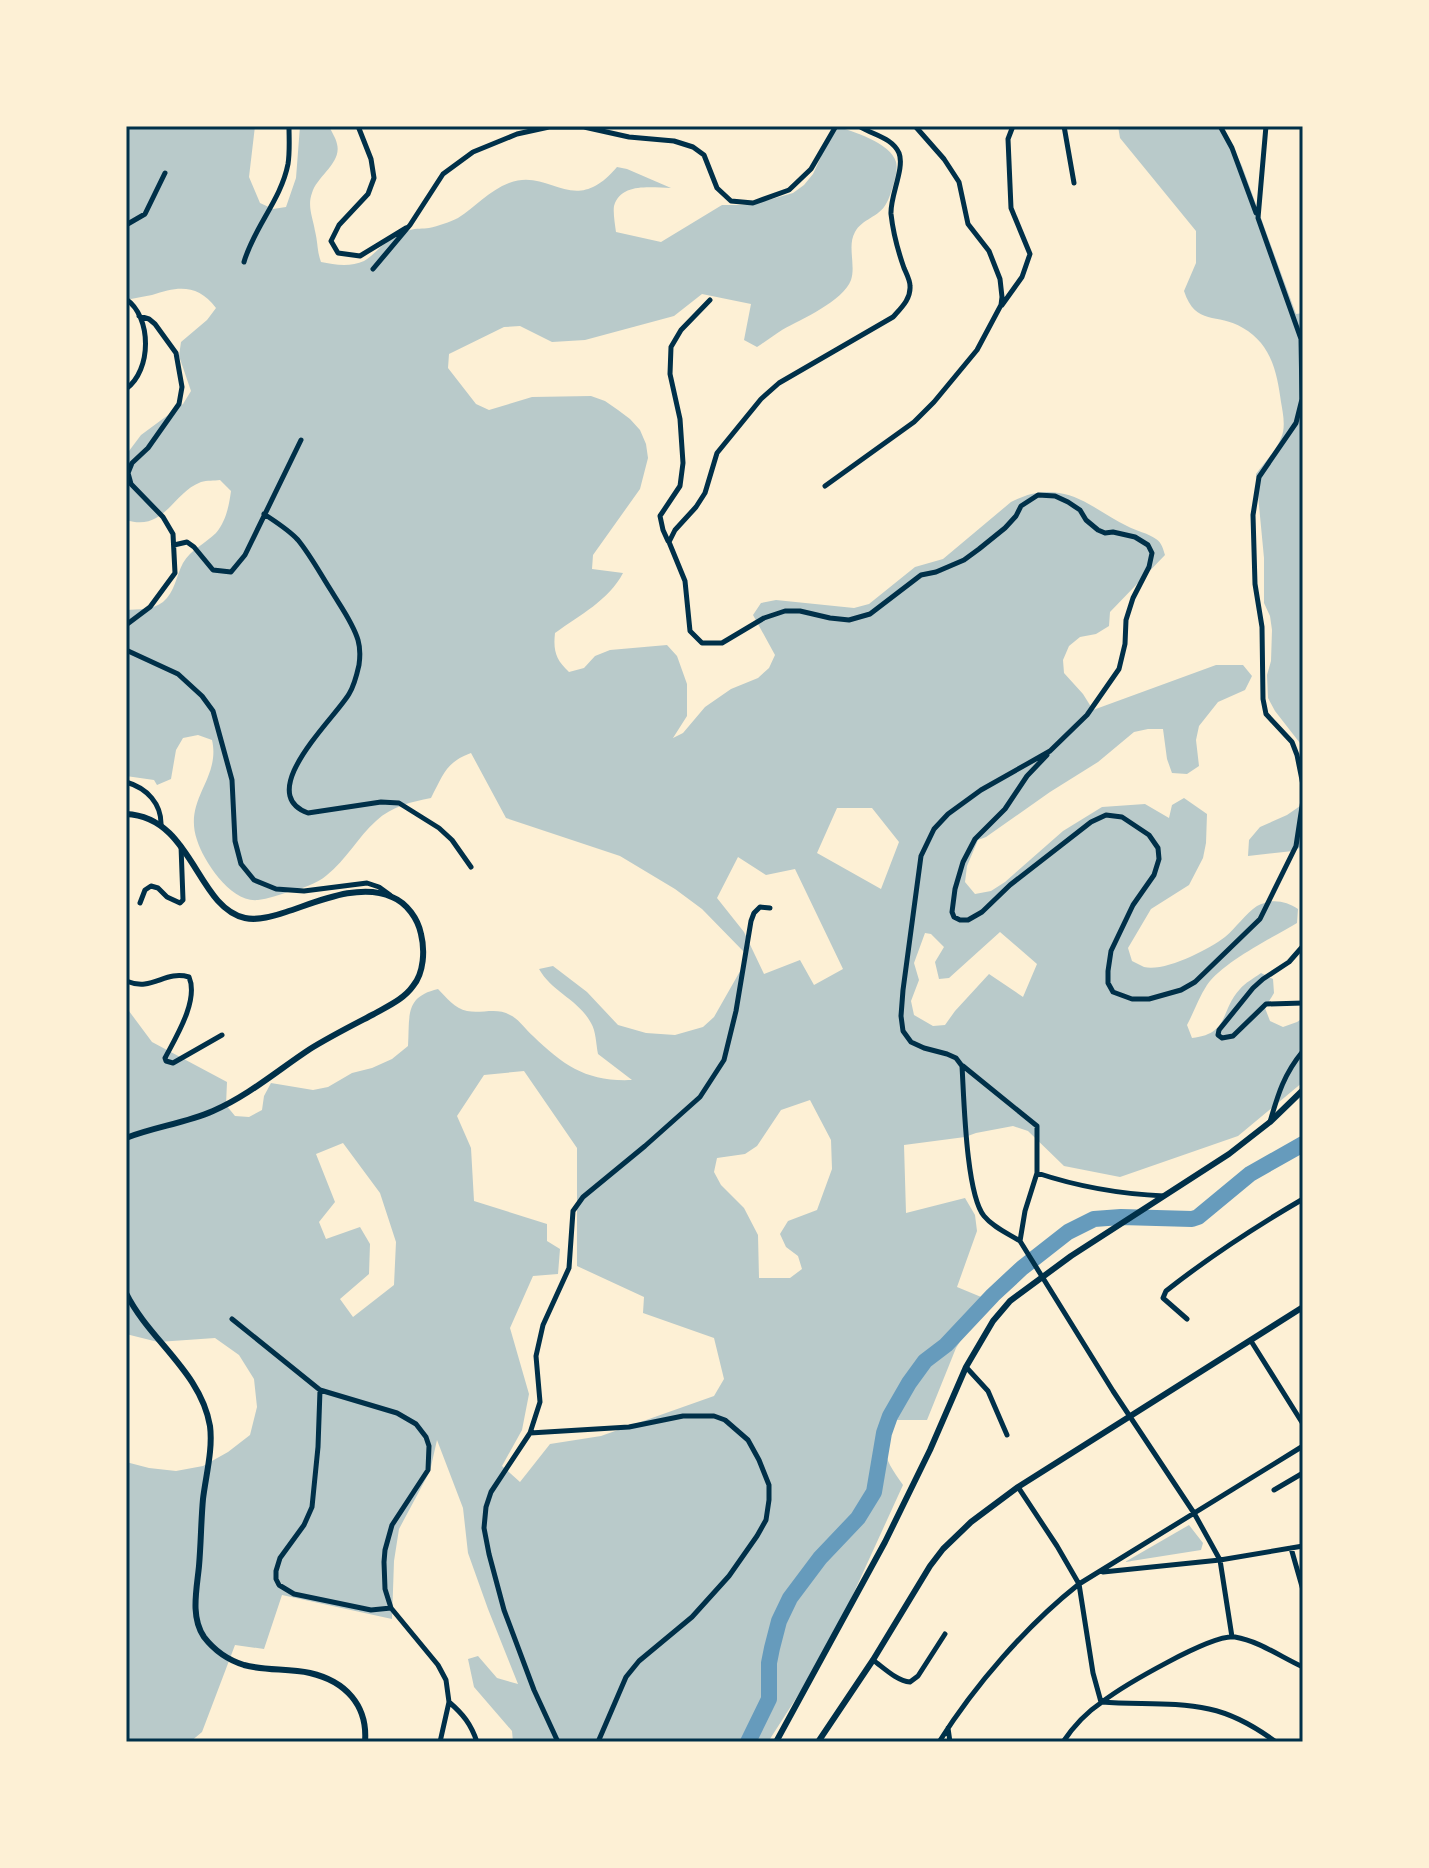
<svg xmlns="http://www.w3.org/2000/svg" width="1429" height="1868" viewBox="0 0 1429 1868" font-family="'Golos Text',sans-serif">
	<style>
		.green { fill: #b9caca; fill-rule: evenodd }
		.lines { fill: none; stroke-linecap: round; stroke-linejoin: round }
		.river { stroke: #669bbc; stroke-width: 16 }
		.minor { stroke: #003049; stroke-width: 5 }
		.tertiary { stroke: #003049; stroke-width: 6 }
		.secondary { stroke: #003049; stroke-width: 6 }
		.neatline { fill: none; stroke: #003049; stroke-width: 3 }
	</style>
	<rect width="100%" height="100%" fill="#fdf0d5"/>
	<!-- green -->
	<path class="green" d="M126 126H255L249 177 260 203 273 209 286 207 296 178 300 126H329C331 131 336 138 337 144 342 163 317 176 312 193 307 206 313 218 315 231 318 243 317 251 321 262 335 265 351 267 364 261 371 257 377 250 383 245 391 239 401 234 410 230 416 228 423 229 429 228 438 226 450 222 458 218 475 207 490 190 509 183 551 167 573 219 617 167L627 169 671 188C652 188 621 182 614 206 613 213 615 224 616 232L661 242 722 205H751L793 193 804 185 813 174 835 126C852 131 891 143 896 162 898 170 895 179 893 186 891 192 889 199 886 204 879 217 862 219 855 232 847 246 856 265 851 280 843 301 802 319 782 330 774 335 765 342 757 347L744 340 751 304 702 294 674 316 585 340 552 342 520 326 504 327 449 354 448 368 476 404 489 410 532 397 591 396 605 401 618 410 630 419 640 430 646 444 648 458 640 489 593 555 592 569 623 573C609 600 580 615 555 633 553 651 556 660 569 672L584 668 595 656 610 650 667 645 677 656 687 684V716L673 738 683 733 705 707 731 689 758 678 769 668 775 655 753 615 761 603 776 600 854 608 869 604 915 567 943 559 1011 502C1027 494 1041 490 1059 493 1083 496 1105 516 1127 526 1136 531 1148 533 1156 539 1162 543 1163 549 1165 555L1110 612 1109 626 1096 634 1080 637 1069 646 1063 660 1064 673 1083 694 1093 710 1216 665H1243L1252 676 1245 690 1218 702 1199 726 1196 740 1199 766 1187 774 1172 773 1167 759 1163 729H1148L1134 732 1098 762 1050 792 986 837 978 840 967 866 965 882 975 894 991 891 1005 882 1063 831 1102 807 1145 804 1169 818 1172 805 1184 798 1207 814 1206 843 1203 858 1189 885 1151 909 1128 948 1132 961C1136 963 1140 965 1144 967 1165 972 1208 950 1225 937 1236 928 1245 914 1257 906 1271 898 1286 901 1298 909L1297 923C1272 938 1224 961 1207 985 1199 997 1194 1012 1187 1025L1192 1038C1230 1034 1220 1010 1240 989 1245 983 1254 978 1261 973L1273 979 1274 993 1265 1008 1270 1021 1283 1027 1297 1022 1303 1018V1082L1238 1136 1120 1177 1064 1166 1028 1131 1013 1126 976 1133 965 1137 904 1145 906 1213 965 1198 975 1215 977 1231 957 1287 986 1299 956 1348 927 1420H896C878 1450 885 1459 903 1485L829 1647 768 1742H513L512 1731 474 1687 468 1659 478 1656 497 1678 518 1684 488 1609 468 1553 463 1508 437 1440 430 1471 399 1529 394 1561 392 1619 282 1595 264 1649 235 1645 202 1732 190 1742H126V1462L149 1468 176 1471 203 1466 228 1452 250 1435 257 1407 254 1379 239 1355 215 1338 158 1342 126 1334V1007L152 1042 227 1082 226 1105 235 1116 249 1117 262 1110 264 1096 271 1083 313 1090 328 1087 352 1073 372 1068 392 1059 408 1046C410 1016 404 997 438 989 446 997 455 1009 467 1011 481 1014 497 1007 510 1015 519 1019 526 1030 533 1036 564 1066 587 1082 632 1080L598 1054C596 1044 596 1031 591 1023 579 1000 552 992 539 969L553 966 587 992 618 1025 646 1033 675 1035 703 1027 714 1017 743 966 744 952 702 909 675 889 620 856 506 818 471 753C446 762 443 775 431 798 411 802 392 806 376 821 358 837 346 860 327 875 317 884 300 889 288 892 278 895 268 899 258 900 231 903 204 862 197 840 183 799 221 779 212 740L198 735 183 738 176 750 171 779 157 785 154 780 126 776V610C138 609 153 610 163 602 175 592 176 576 183 563 191 549 205 544 216 533 226 521 229 506 231 491L220 480C214 481 207 480 201 482 172 493 165 532 126 520V455L141 435 183 404 191 391 179 356 181 342 207 320 216 308C198 284 178 286 152 295 143 297 134 298 126 300ZM837 808H872L899 842 881 889 817 853ZM738 857 766 875 795 869 843 969 814 985 800 960 764 974 744 932 717 898ZM1000 932 1037 964 1023 997 989 974 955 1011 945 1025 933 1026 914 1015 911 1001 919 980 914 963 925 933 931 934 944 947 935 962 939 979 949 978ZM524 1071 577 1148V1266L644 1297 643 1313 714 1338 724 1379 714 1396 601 1436 550 1444 520 1482 502 1466 522 1430 529 1394 510 1328 533 1276 558 1274 560 1249 547 1241V1224L474 1201 471 1148 457 1116 484 1075ZM810 1100 831 1140 832 1169 817 1210 788 1221 780 1234 786 1247 798 1256 802 1269 790 1278H759L758 1235 744 1208 721 1185 714 1172 717 1158 745 1154 757 1146 781 1110ZM343 1143 380 1193 396 1242 394 1285 353 1317 340 1299 369 1274 370 1244 360 1227 326 1239 319 1222 335 1202 316 1154Z
		M1118 126H1222L1242 166 1296 314 1303 313V747L1275 711 1268 698 1267 675 1271 661 1272 630 1270 616 1264 603V558L1256 474C1264 463 1276 451 1281 438 1286 428 1283 413 1281 402 1277 372 1271 344 1243 328 1217 312 1196 327 1184 291L1196 263V231L1120 138Z
		M1303 804V846L1293 851 1248 856 1249 840 1260 827 1287 815Z
		M1189 1525 1203 1543 1201 1550 1125 1562Z"/>
	<g class="lines">
		<!-- river -->
		<path class="river" d="M748 1742 769 1699V1663L772 1648 779 1621 790 1598 820 1558 858 1518 874 1492 884 1433 890 1416 909 1383 925 1361 946 1345 993 1295 1022 1268 1068 1232 1094 1219 1121 1217 1192 1219 1198 1217 1250 1174 1303 1144"/>
		<!-- minor -->
		<path class="minor" d="M358 126 371 159 374 178 368 194 339 225 331 241 338 253 360 256 406 228
			M859 126C872 135 892 137 899 153 905 168 890 196 891 214 893 232 898 251 904 268 906 273 910 280 910 286 911 299 901 308 893 317L779 383 761 399 717 453 705 493 696 507 675 530 669 542 685 581 690 631 702 643H722L764 618 785 611H800L830 618 849 620 870 614 921 575 936 572 964 560 979 549 1005 528 1016 516 1021 506 1038 495 1055 496 1068 502 1080 510 1086 520 1098 530 1105 533 1113 532 1135 537 1148 545 1152 553 1149 567 1133 598 1126 620 1125 644 1119 669 1087 715 1050 751 981 790 948 814 934 829 921 856 903 990 901 1016 903 1031 911 1042 924 1048 947 1054 956 1058 962 1066C964 1098 966 1194 984 1216 993 1227 1007 1233 1020 1241
			M1064 126 1074 183
			M1220 126 1232 148 1256 213
			M1266 126 1258 218 1301 339 1302 399 1296 423 1259 477 1253 515 1255 584 1262 627 1263 699 1266 714 1292 742 1297 755 1303 785
			M126 225 145 214 165 173
			M244 262C254 227 281 200 288 164 290 152 289 138 289 126
			M373 269 410 225 443 174 473 152 517 134 549 127H584L629 137 674 141 693 147 704 155 717 188 731 201 753 203 789 190 811 169 836 126
			M126 299C152 317 152 370 126 389
			M1002 305 1022 277 1030 254 1011 208 1008 139 1013 126
			M825 486 914 422 934 402 977 350 1001 305 1002 297 1000 279 989 251 968 224 959 182 944 159 915 126
			M264 514C276 522 289 530 298 540 311 556 321 575 332 592 341 607 353 623 358 640 360 647 360 658 359 665 357 674 354 686 349 694 335 718 253 793 308 813L381 802 399 803 439 828 452 840 471 867
			M668 541 663 530 660 516 680 486 683 463 680 419 670 374 671 347 681 330 710 300
			M174 545 187 542 194 547 213 570 231 572 245 555 301 440
			M126 625 150 607 175 573 173 534 163 517 131 484 128 473 132 463 148 448 179 404 182 387 176 353 155 324 149 319 139 316
			M126 650 178 674 202 696 213 711 232 780 235 841 241 864 254 880 276 889 304 891 367 883 379 887 390 895
			M1047 755 1027 776 1005 809 975 839 963 862 955 889 952 912 954 917 960 920H968L982 912 1010 885 1091 822 1106 815 1122 817 1149 835 1158 848 1159 859 1154 875 1133 905 1111 951 1108 971V983L1113 992 1132 999H1149L1181 990 1195 982 1260 919 1296 846 1303 800
			M126 782C147 788 162 804 161 826
			M140 903 145 890 151 886 158 888 167 897 180 903 183 900 181 846
			M1303 946 1289 962 1263 979 1253 988 1219 1030 1218 1035 1222 1038 1233 1036 1266 1004 1303 1003
			M126 981C153 992 164 970 189 977 199 1000 176 1037 165 1058L166 1061 173 1063 222 1035
			M963 1066 1037 1126V1173L1025 1211 1020 1241 1113 1391 1194 1513 1209 1540 1220 1560 1232 1637
			M1270 1122C1278 1094 1284 1074 1303 1051
			M1037 1173C1079 1187 1119 1194 1164 1196
			M232 1319 320 1390 397 1413 416 1424 426 1437 429 1446 428 1470 392 1525 385 1550 384 1562 385 1589 391 1608 438 1665 446 1680 449 1702 440 1742
			M1187 1319 1163 1298 1166 1291C1209 1257 1255 1227 1303 1199
			M1251 1341 1303 1424
			M966 1367 988 1391 1007 1435
			M320 1390 318 1447 312 1507 304 1525 280 1558 276 1571V1579L279 1585 294 1594 371 1610 391 1608
			M530 1433 629 1427 683 1416H714L725 1420 748 1440 759 1460 769 1485V1500L766 1520 757 1536 729 1576 692 1617 639 1661 626 1677 598 1742
			M1018 1487 1057 1546 1079 1584 1093 1673 1101 1702
			M1274 1490 1303 1473
			M1291 1548 1303 1590
			M1103 1572 1220 1560 1303 1546
			M873 1660C884 1668 897 1681 910 1682L918 1676 945 1634
			M449 1702C463 1714 471 1724 477 1742
			M1102 1702C1138 1705 1174 1701 1209 1709 1233 1714 1257 1728 1276 1742
			M948 1728 950 1742
			M558 1742 534 1690 504 1610 489 1554 484 1528 486 1507 491 1492 530 1433 540 1402 536 1356 543 1325 569 1268 573 1211 583 1197 645 1146 700 1097 724 1060 736 1011 751 921 754 913 760 907 770 908
			M939 1742C975 1685 1026 1626 1079 1584L1303 1446
			M1063 1742C1073 1727 1087 1712 1102 1702 1123 1686 1211 1634 1235 1637 1259 1641 1281 1657 1303 1667"/>
		<!-- tertiary -->
		<path class="tertiary" d="M776 1742 885 1542 930 1450 966 1367 993 1321 1010 1301 1071 1256 1229 1154 1270 1122 1303 1090
			M818 1742 873 1660 930 1566 943 1549 971 1522 1018 1487 1303 1307"/>
		<!-- secondary -->
		<path class="secondary" d="M126 814C193 817 196 907 245 918 258 921 274 916 286 912 317 902 360 882 392 897 407 903 418 919 421 934 425 950 424 973 413 986 404 999 388 1006 374 1014 353 1025 331 1036 310 1049 278 1070 248 1096 213 1111 186 1123 154 1127 126 1138
			M126 1293C149 1340 201 1372 210 1426 213 1449 206 1475 203 1499 201 1521 201 1543 199 1566 197 1588 190 1617 204 1637 214 1650 228 1660 244 1665 265 1671 289 1668 310 1673 345 1681 368 1705 365 1742"/>
	</g>
	<!-- border -->
	<rect width="1429" height="1868" fill="none" stroke="#fdf0d5" stroke-width="256"/>
	<rect x="128" y="128" width="1173" height="1612" class="neatline"/>
</svg>
